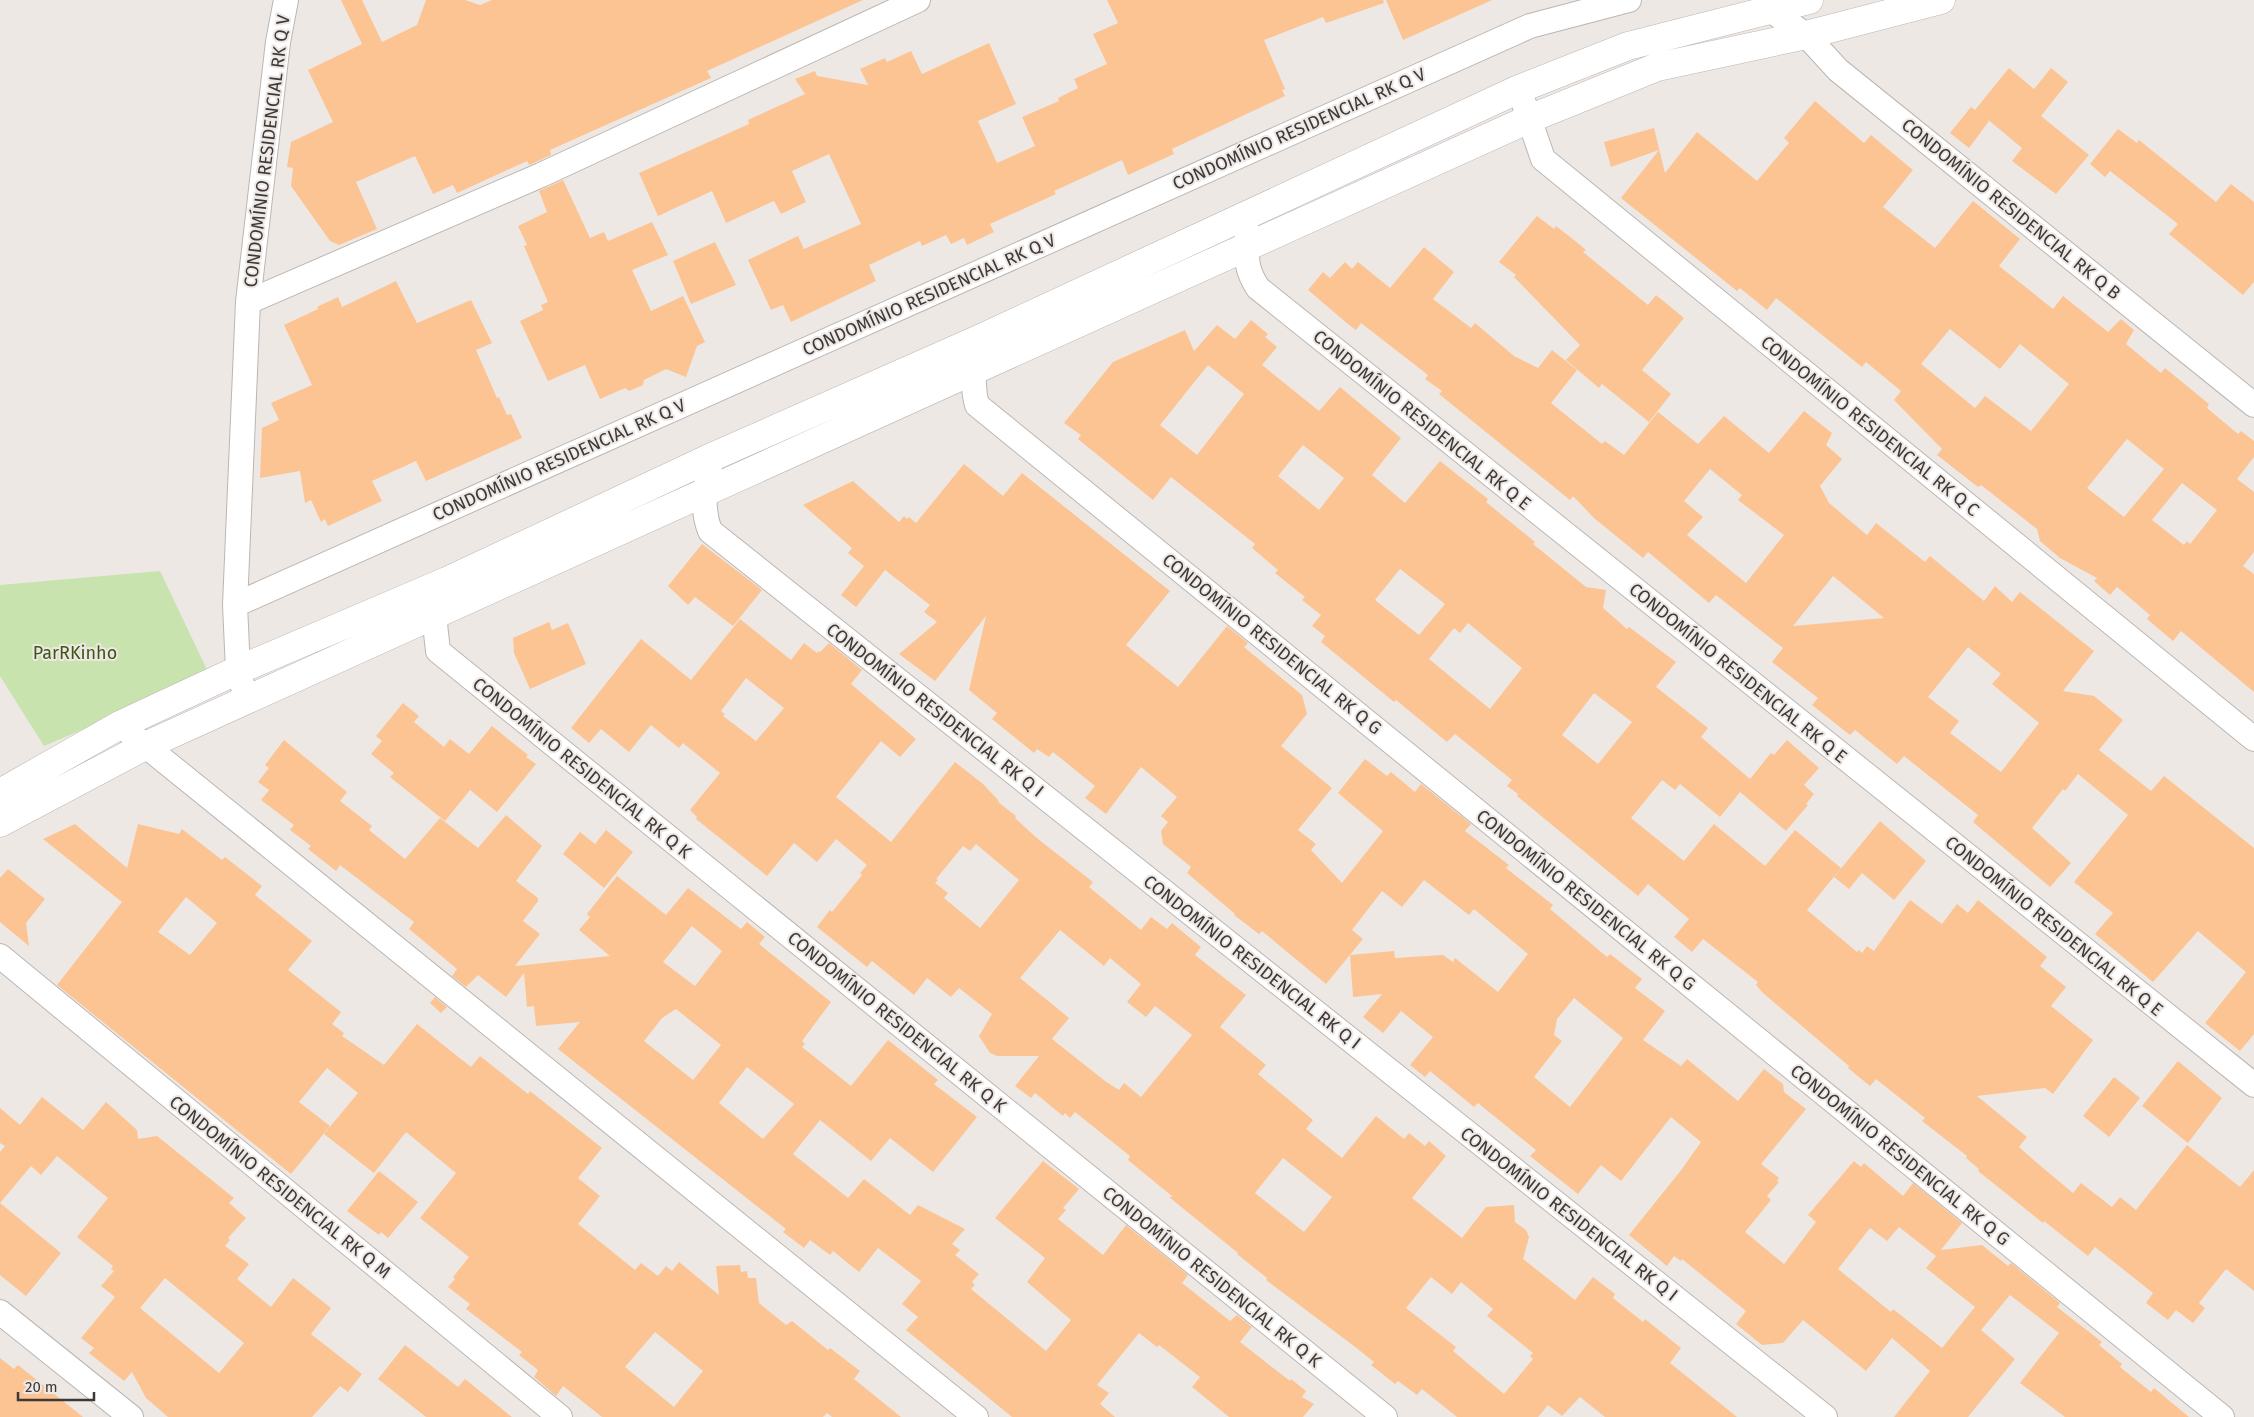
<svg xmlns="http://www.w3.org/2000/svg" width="2254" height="1417" viewBox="0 0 2254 1417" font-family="'Fira Sans',sans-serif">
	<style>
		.green { fill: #c9e3af }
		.building { fill: #fcc492; fill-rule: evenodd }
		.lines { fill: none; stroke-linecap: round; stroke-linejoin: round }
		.street-casing { stroke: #bcb6b3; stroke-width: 26 }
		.secondary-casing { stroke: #bcb6b3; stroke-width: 29 }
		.street { stroke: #fff; stroke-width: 24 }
		.secondary { stroke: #fff; stroke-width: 28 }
		.labels { text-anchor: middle; stroke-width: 4; stroke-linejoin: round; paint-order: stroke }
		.street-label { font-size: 18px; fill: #3c3938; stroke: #eee8e5 }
		.park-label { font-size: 18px; fill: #3c5715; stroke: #eee8e5 }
	</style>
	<rect width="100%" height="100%" fill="#eee8e5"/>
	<!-- green -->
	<path class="green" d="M160 571 210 676 44 746 0 676V585Z"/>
	<!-- building -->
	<path class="building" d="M341 0H362L382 42 417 25 426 0H465L480 5 492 0H863L707 71 711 78 550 150 551 155 529 165 527 161 457 193 453 185 433 194 415 156 356 182 377 229 339 245 330 241 291 186 293 168 287 167 291 142 333 122 308 70 362 44Z
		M1107 0H1383L1384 3 1326 23 1323 17 1264 40 1285 89 1282 90 1285 96 1172 149 1174 154 1128 175 1122 160 1054 191 1056 194 990 224 994 232 967 245 964 238 951 244 946 235 922 246 920 241 869 265 876 281 791 322 783 305 771 310 748 260 798 236 804 249 861 224 829 154 792 171 806 202 781 214 774 201 726 223 712 191 658 216 639 173 749 124 748 120 805 94 795 79 815 71 817 76 868 85 860 69 885 58 887 62 911 51 922 74 989 43 1016 104 978 121 997 163 1035 146 1022 117 1059 101 1058 98 1078 88 1074 79 1107 64 1093 34 1118 23Z
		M1386 0H1492L1403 40Z
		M2009 68 2034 89 2051 68 2068 82 2041 116 2089 155 2056 194 2012 161 2022 148 1986 118 1989 121 1969 148 1950 133 1971 107 1975 110Z
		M1815 101 1864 143 1871 135 1913 170 1883 207 1935 248 1973 201 2020 239 1999 266 2053 309 2063 296 2108 332 2121 319 2134 330 2126 344 2161 373 2165 368 2209 404 2207 408 2238 434 2241 431 2254 441V457L2237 479 2254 492V552L2243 566 2254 574V692L2181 631 2173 641 2147 619 2150 615 2117 587 2110 595 2094 581 2097 578 2060 558 2040 541 2037 529 1981 485 1978 487 1937 455 1942 449 1894 400 1901 391 1866 362 1862 367 1776 298 1767 310 1740 288 1737 291 1621 198 1659 150 1611 167 1604 142 1654 128 1665 173 1697 132 1757 181 1789 143 1784 138ZM1950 329 2000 369 2020 344 2069 384 2031 431 1985 396 1975 408 1921 364ZM2127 439 2164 469 2124 517 2087 488ZM2182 483 2217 510 2190 544 2187 541 2184 545 2152 520Z
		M2118 129 2137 143 2139 140 2216 202 2231 184 2254 202V282L2243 295 2169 234 2178 224 2110 171 2105 177 2090 164Z
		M563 180 590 238 604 232 608 241 652 222 668 255 632 270 651 311 683 296 705 342 697 346 686 377 666 369 644 380 643 385 629 391 625 388 600 399 585 365 548 381 520 321 543 310 541 305 548 302 524 246 527 245 518 226 547 212 539 191Z
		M1537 216 1554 229 1556 226 1574 240 1586 250 1583 252 1648 305 1656 295 1684 318 1642 370 1671 394 1649 422 1602 384 1599 388 1566 360 1580 345 1514 277 1516 275 1499 262Z
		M715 242 736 285 691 304 673 261Z
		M1424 247 1454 272 1433 299 1471 328 1475 323 1514 356 1538 368 1552 350 1577 370 1551 403 1602 444 1605 441 1624 455 1658 412 1698 444 1724 416 1769 453 1804 411 1832 433 1826 445 1842 459 1820 486 1829 503 1867 535 1876 523 1925 562 1930 556 1984 601 1995 586 2012 602 2020 592 2094 651 2063 691 2094 696 2123 720 2099 750 2151 791 2164 776 2254 848V1034L2240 1051 2205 1023 2246 972 2198 931 2153 982 2095 934 2113 913 2074 882 2128 815 2078 774 2065 791 2063 789 2032 828 2071 863 2050 887 1973 822 1978 815 1904 756 1897 764 1855 730 1850 735 1812 705 1818 698 1772 662 1783 648 1716 595 1709 603 1648 552 1643 558 1594 518 1573 496 1570 500 1439 394 1442 391 1425 379 1428 375 1361 323 1356 330 1348 324 1308 290 1323 272 1330 278 1345 262 1352 269 1358 262 1390 288ZM1710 469 1742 495 1738 500 1784 535 1746 583 1687 535 1703 517 1684 501ZM1833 576 1884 618 1793 626ZM1968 647 2001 674 1992 684 2039 723 2001 772 1950 733 1959 721 1928 697Z
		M396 281 417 323 471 300 492 343 476 350 497 398 499 397 507 415 511 414 522 438 426 481 416 461 372 481 382 501 328 526 325 519 321 522 311 500 305 503 300 471 260 478 262 428 279 420 271 403 312 385 284 325 318 309 317 307 338 297 342 307Z
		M1251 320 1268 334 1265 337 1277 347 1262 365 1319 411 1340 387 1401 438 1372 475 1405 503 1440 461 1488 499 1486 502 1535 542 1533 544 1586 587 1606 590 1603 608 1627 629 1629 627 1676 662 1656 687 1708 728 1701 737 1750 779 1771 753 1774 755 1787 740 1819 768 1804 785 1814 794 1806 804 1808 805 1786 831 1740 792 1720 817 1680 784 1675 790 1662 780 1631 818 1684 861 1714 824 1765 866 1795 830 1841 868 1807 910 1857 952 1859 950 1862 953 1867 946 1874 951 1910 900 1942 924 1957 904 1968 913 1978 900 2047 957 2040 966 2066 987 2051 1006 2093 1040 2053 1094 2045 1088 1977 1096 2027 1137 2019 1147 2043 1168 2073 1193 2081 1183 2112 1207 2120 1197 2136 1210 2187 1145 2240 1187 2254 1170V1291L2226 1269 2199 1303 2205 1308 2193 1323 2176 1310 2168 1320 2146 1303 2153 1293 2095 1247 2088 1256 2044 1221 2043 1223 1978 1171 1979 1169 1966 1158 1967 1156 1922 1121 1925 1118 1876 1079 1870 1086 1848 1068 1849 1066 1763 993 1756 985 1758 982 1703 939 1692 952 1674 937 1689 919 1648 884 1638 896 1517 796 1518 794 1507 786 1512 780 1455 734 1447 742 1396 700 1394 702 1321 642 1325 636 1312 626 1321 615 1302 600 1305 597 1275 573 1278 570 1252 548 1255 544 1171 477 1153 500 1078 439 1081 435 1064 423 1113 362 1185 330 1194 351 1217 325 1235 339ZM1208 365 1244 394 1197 455 1160 425ZM1303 445 1344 478 1319 510 1278 476ZM1400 569 1445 604 1419 635 1375 600ZM1468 623 1522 668 1490 709 1429 659 1454 628 1460 633ZM1594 693 1632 722 1598 764 1562 735Z
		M964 464 1003 496 1022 473 1170 591 1126 645 1178 687 1227 626 1248 643 1244 647 1302 695 1307 714 1281 746 1332 788 1298 830 1316 844 1311 850 1342 883 1383 831 1338 793 1365 759 1387 776 1391 772 1415 792 1421 784 1471 824 1465 831 1509 865 1506 868 1553 905 1550 909 1607 957 1610 954 1642 979 1635 988 1665 1011 1643 1040 1681 1066 1687 1059 1738 1101 1764 1069 1783 1084 1784 1092 1806 1109 1761 1164 1779 1178 1777 1181 1779 1182 1767 1196 1771 1200 1745 1232 1784 1264 1816 1222 1808 1215 1854 1161 1861 1167 1864 1163 1903 1196 1913 1183 1962 1223 1941 1250 1982 1245 2008 1266 2011 1263 2060 1303 2057 1307 2102 1342 2099 1345 2122 1364 2120 1367 2151 1392 2154 1388 2189 1417H2065L2020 1383 2059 1333 2010 1295 1981 1330 2015 1359 1968 1417H1894L1930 1371 1892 1338 1866 1371 1803 1320 1783 1343 1762 1345 1736 1324 1746 1311 1682 1259 1681 1261 1674 1256 1667 1266 1629 1235 1682 1169 1701 1142 1671 1117 1621 1181 1601 1165 1578 1194 1530 1156 1536 1150 1478 1103 1474 1107 1430 1071 1425 1077 1410 1065 1433 1037 1401 1011 1383 1033 1363 1017 1382 994 1353 997 1350 955 1394 951 1395 958 1443 955 1453 962 1455 958 1498 992 1528 954 1474 909 1469 915 1424 880 1402 907 1382 891 1352 930 1363 939 1326 984 1262 931 1259 934 1234 915 1235 914 1187 873 1191 867 1163 844 1161 831 1168 822 1161 816 1177 797 1141 767 1106 814 1085 798 1095 786 1053 752 1049 757 1037 749 1034 753 992 719 997 713 969 690 986 616 935 681 899 654 937 622 924 612 930 605 885 570 856 607 841 595 864 566 848 553 852 548 803 505 853 481 899 522 904 516 907 519 909 517 916 523ZM1574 998 1623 1038 1570 1107 1534 1077 1562 1041 1554 1035 1557 1019ZM1899 1227 1936 1256 1926 1268 1975 1307 1942 1348 1893 1309 1891 1312 1838 1269 1870 1228 1887 1241Z
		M702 544 762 590 733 626 695 597 688 605 668 586Z
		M740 619 791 660 804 643 817 653 818 651 820 652 829 643 862 670 851 684 916 739 900 757 881 741 836 797 891 842 955 762 983 784 999 801 998 802 1016 816 1015 818 1038 839 1093 882 1089 887 1141 930 1151 917 1167 929 1172 923 1201 947 1195 955 1246 995 1220 1027 1266 1065 1258 1074 1313 1120 1306 1129 1342 1158 1376 1116 1404 1139 1409 1133 1425 1146 1429 1141 1446 1156 1412 1198 1462 1238 1486 1207 1514 1205 1515 1222 1526 1230 1529 1237 1523 1259 1575 1300 1593 1277 1615 1294 1613 1298 1643 1322 1645 1319 1681 1348 1670 1363 1737 1417H1605L1580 1397 1562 1416 1548 1405 1538 1417H1457L1422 1389 1417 1395 1398 1381 1395 1384 1371 1365 1374 1362 1354 1346 1266 1280 1267 1278 1237 1254 1238 1253 1169 1197H1173L1128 1160 1130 1156 1075 1112 1070 1118 1065 1113 1063 1116 1035 1093 1031 1098 1015 1086 1039 1056H997L990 1053 979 1036 992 1014 978 1003 959 988 951 997 927 978 914 995 872 961 867 967 817 927 830 910 832 912 862 875 860 873 867 865 836 839 817 862 794 843 767 876 696 819 697 817 690 810 720 773 683 743 679 748 651 725 629 752 601 729 589 743 571 728 641 639 691 680ZM746 678 784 708 756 741 723 716 725 714 721 711ZM976 844 1019 880 980 928 944 898 948 893 935 883 938 880 936 879 963 846 970 851ZM1060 930 1104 966 1110 958 1141 984 1127 1002 1137 1010 1146 1017 1155 1006 1192 1035 1141 1097 1124 1083 1119 1090 1105 1081 1052 1039 1069 1018 1020 978ZM1283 1158 1332 1197 1304 1232 1255 1193ZM1431 1277 1452 1294 1461 1282 1493 1309 1487 1316 1533 1353 1530 1356 1533 1359 1504 1394 1453 1351 1456 1347 1406 1308Z
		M549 622 552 630 568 623 586 664 530 689 514 653 513 638Z
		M403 703 419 716 414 722 444 747 450 739 469 754 492 726 528 755 526 757 536 764 497 812 470 790 445 821 390 777 394 773 371 754 382 741 376 736Z
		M284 740 347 792 340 801 372 826 369 830 405 859 440 818 478 848 506 815 542 846 516 881 538 898V901L523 921 540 934 515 966 610 956 579 930 590 917 587 914 617 876 666 915 688 888 741 929 747 922 765 937 759 944 831 1002 802 1041 805 1044 802 1047 851 1086 888 1040 938 1080 934 1084 977 1117 933 1172 890 1138 871 1161 820 1120 793 1154 848 1198 864 1179 910 1215 918 1205 965 1229 952 1244 960 1250 955 1255 979 1274 972 1282 975 1285 971 1289 1046 1351 1071 1320 1027 1282 1045 1258 995 1218 1043 1161 1079 1189 1063 1208 1066 1210 1058 1219 1103 1255 1126 1225 1188 1275 1182 1283 1230 1321 1237 1315 1252 1327 1240 1342 1290 1381 1291 1379 1306 1391 1302 1397 1314 1404 1303 1417H1229L1192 1387 1200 1377 1159 1345 1157 1347 1139 1333 1097 1385 1109 1393 1100 1404 1115 1417H1012L906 1330 918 1317 902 1304 921 1281 878 1248 859 1272 833 1251 830 1255 810 1240 804 1248 783 1232 786 1229 558 1049 580 1022 536 1026 534 1006 527 1007 524 973 506 997 478 975 466 987 452 976 457 969 409 929 414 922 340 865 336 871 308 849 311 846 290 830 294 825 261 800 269 790 258 782 269 768 265 765ZM692 926 722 951 695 986 663 962ZM676 1009 721 1045 693 1080 644 1041 662 1018ZM747 1067 794 1104 763 1139 719 1103Z
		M1880 821 1926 861 1894 900 1862 873 1849 889 1834 877Z
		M75 824 127 868 138 824 179 834 182 829 222 860 225 857 262 886 255 895 312 941 288 970 341 1012 332 1024 344 1033 342 1036 384 1065 417 1024 471 1067 480 1056 528 1094 530 1091 602 1148 578 1178 600 1196 578 1224 635 1270 641 1263 658 1276 666 1266 672 1271 679 1262 719 1295 716 1266 740 1265 741 1272 747 1271 748 1278H756L759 1303 786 1325 792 1321 828 1350 830 1348 860 1371 854 1379 901 1417H832L827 1413 823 1417H602L563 1386 556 1396 534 1377 538 1370 519 1355 522 1352 466 1309 470 1304 448 1287 455 1279 453 1277 469 1257 420 1218 456 1173 406 1132 374 1173 324 1134 358 1093 327 1068 299 1102 330 1126 291 1174 57 985 122 902 43 839ZM186 897 217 923 190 955 158 932ZM655 1332 703 1371 674 1407 625 1367Z
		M606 830 633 852 604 888 563 854 580 832 595 844Z
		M8 869 45 899 26 923 29 946 0 922V878Z
		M435 997 447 1007 441 1013 430 1003Z
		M2178 1061 2222 1098 2188 1143 2142 1106Z
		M2114 1077 2140 1098 2109 1137 2083 1116Z
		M42 1097 83 1130 106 1102 137 1130 138 1139 157 1136 234 1198 229 1203 246 1218 228 1238 230 1240 225 1246 249 1264 237 1279 271 1307 293 1278 331 1308 311 1334 362 1374 348 1392 340 1386 312 1417H168L146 1398 132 1372 124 1381 89 1353 94 1348 81 1338 115 1297 101 1286 114 1271 111 1269 113 1266 77 1237 108 1198 57 1156 41 1175 31 1166 0 1203V1152L5 1146 0 1143V1108L20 1125ZM165 1278 244 1343 219 1373 140 1308Z
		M379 1171 418 1202 388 1238 381 1232 379 1235 347 1211Z
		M0 1203 61 1253 26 1296 0 1275Z
		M405 1345 458 1387 465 1379 512 1417H426L378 1379Z
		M0 1358 14 1369 18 1365 83 1417H0Z"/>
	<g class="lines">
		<!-- street casing -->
		<g class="street-casing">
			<path id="street" d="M1770 10 1806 35 1838 70 2254 405
				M1519 89 1543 159 2254 739
				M1247 231C1247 255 1244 267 1258 288L2254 1085
				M248 302 541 175 918 0
				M976 354C974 373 972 387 977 405L2222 1417
				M712 457C706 483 700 505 710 531L1825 1417
				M442 599 435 624 438 651 1385 1417
				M235 605 1530 26 1629 0
				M247 701 238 670 235 605 248 302 278 42 286 0
				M120 725 976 1417
				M0 956 560 1417
				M0 1312 131 1417"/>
		</g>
		<!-- secondary casing -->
		<g class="secondary-casing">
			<path id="secondary" d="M0 793 120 725 238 670 447 581 712 457 979 339 1519 89 1628 46 1809 0
				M0 823 145 746 1529 119 1657 67 1806 35 1941 0"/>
		</g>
		<!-- street -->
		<use href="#street" class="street"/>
		<!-- secondary -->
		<use href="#secondary" class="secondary"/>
	</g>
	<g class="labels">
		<!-- street labels -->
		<g class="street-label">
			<text transform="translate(1299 129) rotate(-24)" y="6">CONDOMÍNIO RESIDENCIAL RK Q V</text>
			<text transform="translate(267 151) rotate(-83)" y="6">CONDOMÍNIO RESIDENCIAL RK Q V</text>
			<text transform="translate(2011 209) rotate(39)" y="6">CONDOMÍNIO RESIDENCIAL RK Q B</text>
			<text transform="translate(929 295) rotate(-24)" y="6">CONDOMÍNIO RESIDENCIAL RK Q V</text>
			<text transform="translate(1422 420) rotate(39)" y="6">CONDOMÍNIO RESIDENCIAL RK Q E</text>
			<text transform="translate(1870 426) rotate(39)" y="6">CONDOMÍNIO RESIDENCIAL RK Q C</text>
			<text transform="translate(559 460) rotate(-24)" y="6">CONDOMÍNIO RESIDENCIAL RK Q V</text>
			<text transform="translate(1272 644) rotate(39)" y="6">CONDOMÍNIO RESIDENCIAL RK Q G</text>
			<text transform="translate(1738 673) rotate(39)" y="6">CONDOMÍNIO RESIDENCIAL RK Q E</text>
			<text transform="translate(935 710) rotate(38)" y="6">CONDOMÍNIO RESIDENCIAL RK Q I</text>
			<text transform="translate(582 768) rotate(39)" y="6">CONDOMÍNIO RESIDENCIAL RK Q K</text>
			<text transform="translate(1586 900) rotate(39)" y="6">CONDOMÍNIO RESIDENCIAL RK Q G</text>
			<text transform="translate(2054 926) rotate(39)" y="6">CONDOMÍNIO RESIDENCIAL RK Q E</text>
			<text transform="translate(1252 962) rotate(38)" y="6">CONDOMÍNIO RESIDENCIAL RK Q I</text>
			<text transform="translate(897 1022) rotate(39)" y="6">CONDOMÍNIO RESIDENCIAL RK Q K</text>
			<text transform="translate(1900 1155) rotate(39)" y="6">CONDOMÍNIO RESIDENCIAL RK Q G</text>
			<text transform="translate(280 1187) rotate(39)" y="6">CONDOMÍNIO RESIDENCIAL RK Q M</text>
			<text transform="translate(1569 1214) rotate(38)" y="6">CONDOMÍNIO RESIDENCIAL RK Q I</text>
			<text transform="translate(1212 1277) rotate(39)" y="6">CONDOMÍNIO RESIDENCIAL RK Q K</text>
		</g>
		<!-- park labels -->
		<g class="park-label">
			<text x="75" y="659">ParRKinho</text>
		</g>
	</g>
	<!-- scale -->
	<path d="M18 1392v8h76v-8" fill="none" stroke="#3c3938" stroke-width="2.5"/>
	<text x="25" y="1392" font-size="15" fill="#3c3938" stroke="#eee8e5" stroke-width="4" paint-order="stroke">20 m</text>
</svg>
